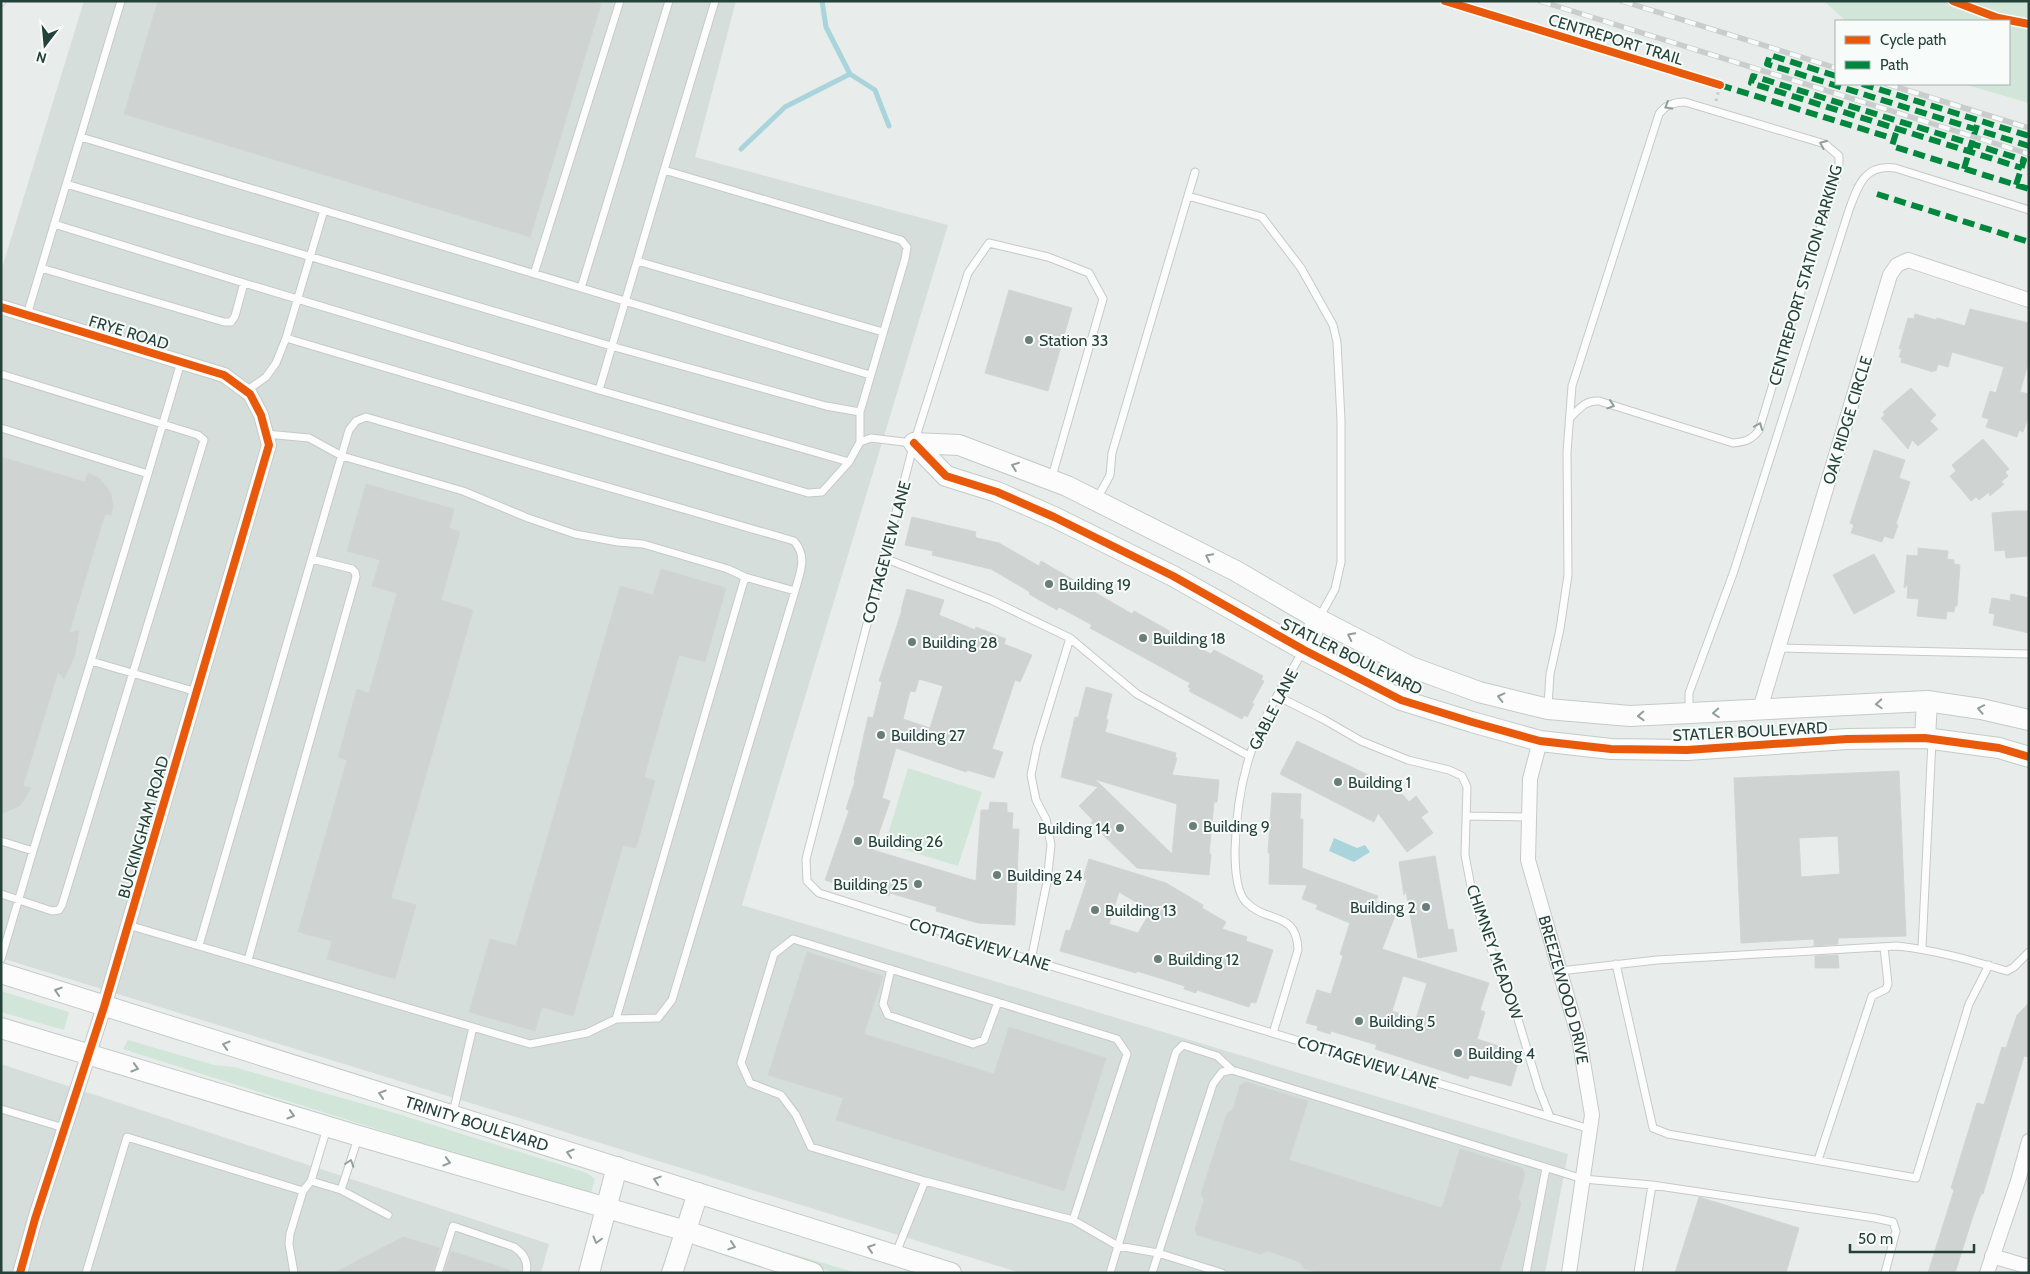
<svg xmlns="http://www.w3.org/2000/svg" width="2030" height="1274" viewBox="0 0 2030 1274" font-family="Cabin,sans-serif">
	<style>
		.built { fill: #d6dedb }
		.green { fill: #d1e6d8 }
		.water { fill: #a9d4db }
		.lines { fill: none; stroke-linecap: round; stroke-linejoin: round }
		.stream { stroke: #a9d4db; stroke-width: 5 }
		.building { fill: #cfd4d2; stroke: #d1d6d4; fill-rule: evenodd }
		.lane-casing { stroke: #c5cac8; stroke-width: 9 }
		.street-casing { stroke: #c5cac8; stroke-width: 16 }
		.secondary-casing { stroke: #c3cbc8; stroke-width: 22 }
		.path { stroke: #c3ccca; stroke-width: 3; stroke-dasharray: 2.5 4; stroke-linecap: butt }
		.lane { stroke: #fcfcfc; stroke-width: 7 }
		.street { stroke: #fcfcfc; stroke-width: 14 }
		.secondary { stroke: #fcfcfc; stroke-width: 20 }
		.rail-casing { stroke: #c9cdcc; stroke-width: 5.5 }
		.rail { stroke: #f7fbf9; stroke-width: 4; stroke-dasharray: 11; stroke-linecap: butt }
		.quiet { stroke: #00873e; stroke-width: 6; stroke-dasharray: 12 6; stroke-linecap: butt }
		.cycleway-casing { stroke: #f7fbf9; stroke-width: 11 }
		.cycleway { stroke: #e8590c; stroke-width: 8 }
		.oneway { stroke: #909f9b }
		.poi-dot { fill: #697e78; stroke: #f7fbf9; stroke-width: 2 }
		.labels { text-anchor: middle; stroke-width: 4; stroke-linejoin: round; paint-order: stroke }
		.street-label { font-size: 16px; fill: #24423a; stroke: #f7fbf9 }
		.poi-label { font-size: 16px; fill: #24423a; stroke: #f7fbf9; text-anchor: start }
	</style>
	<rect width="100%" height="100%" fill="#e8edeb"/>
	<!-- built -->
	<path class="built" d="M84 1H736L695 157 948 225 742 905 1568 1154 1545 1273H1021L1 958V271Z
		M1 1064 549 1244 541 1273H1Z"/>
	<!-- green -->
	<path class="green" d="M1824 1H2029V103L1963 84H2009V21H1846Z
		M908 768 982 792 958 866 885 844Z
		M1 991 69 1012 64 1030 1 1012Z
		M128 1040 214 1065 234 1067 398 1114 587 1173 595 1179 590 1196 138 1054 123 1049Z
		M716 1231 857 1273H836L716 1235Z"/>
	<!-- water -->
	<path class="water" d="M1334 838 1357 848 1365 845 1370 852 1354 862 1329 851Z"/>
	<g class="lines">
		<!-- stream -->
		<path class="stream" d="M822 1 826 27 850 74 875 90 889 126
			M741 149 785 107 850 74"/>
	</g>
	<!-- building -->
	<path class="building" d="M158 1H591L601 4 530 237 124 114Z
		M1009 290 1072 308 1048 391 985 373Z
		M1970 309 2029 323V360L2020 392 2029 394V415L2023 432 2019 430 2017 437 1986 427 1989 419 1982 417 1990 391 1996 393 2004 367 1952 352 1948 367 1938 364 1936 371 1933 370V372L1901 362 1902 358 1899 357 1902 349H1899L1908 318 1914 319 1915 314 1936 320 1937 318 1965 326Z
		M1911 388 1936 415 1930 421 1938 429 1918 446 1912 440 1908 449 1881 418 1885 415 1883 412Z
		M1983 439 2009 469 2005 472 2008 476 2001 482 2004 484 1990 496 1989 492 1979 500 1976 497 1971 501 1950 476 1956 471 1952 465Z
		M1874 450 1905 460 1899 478 1910 482 1896 524 1898 525 1893 539 1884 536 1882 542 1851 533 1854 525 1850 523Z
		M1 457 85 482 88 473 99 478 107 487 111 495 113 507 111 515 105 514 69 633 79 630 75 655 64 679 58 672 23 786 31 788 25 799 19 806 1 814Z
		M366 484 454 509 449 528 460 532 441 600 473 610 391 898 416 905 395 979 327 959 332 941 298 932 347 760 338 757 357 689 369 693 397 593 372 586 380 560 347 551Z
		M2015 511H2029V556L2006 558 2005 550 1995 551 1992 513Z
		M912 517 976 532 975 536 977 538 999 543 1039 566 1041 561 1132 614 1134 611 1207 652 1211 654 1214 650 1263 676 1261 680 1264 681 1252 703 1254 704 1247 717 1244 715 1242 719 1189 691 1191 688 1188 687 1190 683 1112 640 1090 628 1092 625 1059 607 1057 610 1029 594 1030 592 991 569 932 555 933 551 905 545Z
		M1918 548 1948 551 1947 559 1954 560V564L1960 565 1957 606H1955L1954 612 1947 611 1946 619 1917 616 1919 599 1907 598 1908 585 1904 588 1907 555 1918 556Z
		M1874 554 1895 592 1854 614 1833 575Z
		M661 569 726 588 705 662 679 655 644 777 655 781 636 848 623 845 573 1016 542 1007 535 1031 469 1012 490 939 516 946 620 586 653 595Z
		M907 589 944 600 939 615 975 630 976 627 1006 639 1004 644 1032 655 1020 682 1015 680 992 749 1003 752 994 778 967 770 966 772 896 748 882 798 890 801 873 850 976 881 981 810H989L990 802 1007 803V812L1013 813 1012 829H1019L1015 925 978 923 936 911 937 907 890 893 889 896 862 888 860 892 825 880 849 811 846 809 855 781 854 780 868 717 873 718 882 682 879 681 902 610H901ZM919 679 943 686 930 728 903 719 910 691 915 692Z
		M2011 594 2029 598V633L1993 625 1995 614 1989 613 1992 598 2010 601Z
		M1086 687 1112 694 1106 719 1108 720 1105 732 1176 753 1175 758H1177L1172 775 1219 780 1217 802H1214L1209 854H1211L1209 875 1137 868 1091 823 1093 820 1079 806 1098 787 1061 777 1075 717 1078 718ZM1094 779 1177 804 1172 854 1100 784Z
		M1297 741 1381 781 1380 783 1403 795 1409 802 1416 796 1428 812 1421 817 1433 833 1407 852 1378 813 1374 822 1280 774Z
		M1899 771 1906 936 1838 938V944L1814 946V939L1741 943 1734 778ZM1838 836 1840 874 1801 877 1799 838Z
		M1272 793 1301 794 1300 819H1303L1302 868 1378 896 1375 902 1397 911 1382 949 1489 983 1480 1010 1485 1012 1477 1039 1505 1048 1504 1051 1520 1056 1511 1086 1470 1075 1468 1079 1375 1049 1377 1045 1331 1031 1330 1034 1317 1030 1318 1026 1306 1023 1317 990 1331 994 1343 956 1340 954 1350 923 1316 909 1318 905 1302 899 1307 885 1269 884 1270 853H1268ZM1403 976 1427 983 1416 1019 1392 1011Z
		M1435 856 1448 930 1453 929 1457 951 1418 958 1406 891 1404 895 1399 862Z
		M1089 859 1166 883 1203 905 1202 908 1226 922 1222 929 1247 937 1246 941 1273 950 1256 1003 1251 1002 1249 1007 1197 990 1196 993 1184 989 1185 986 1137 971 1136 973 1060 951 1066 930 1070 931 1087 880 1083 879ZM1119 892 1151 911 1138 933 1109 924Z
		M807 952 883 976 864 1034 994 1074 1009 1027 1106 1058 1064 1191 836 1120 843 1098 768 1075Z
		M1838 955 1839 968H1815V956Z
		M2029 1003V1057L2024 1056 1983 1194H1981L1974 1213 1955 1273H1928L1954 1190 1951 1188 1977 1103 1984 1105 2002 1047 2006 1048 2017 1015Z
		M1246 1082 1308 1101 1289 1160 1442 1208 1460 1149 1522 1168 1525 1174 1518 1198 1521 1204 1499 1273H1320L1303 1268 1300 1262 1267 1251 1261 1254 1197 1235 1195 1229 1204 1200 1201 1194 1227 1113 1233 1110 1240 1085Z
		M1699 1197 1799 1228 1786 1273H1675Z
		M403 1237 440 1248 433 1273H334Z
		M451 1251 509 1270V1273H444Z"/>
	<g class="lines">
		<!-- lane casing -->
		<g class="lane-casing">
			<path id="lane" d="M1 2 2 1
				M81 137 870 375
				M66 184 611 346 826 406 860 412
				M1188 196 1262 217 1301 268 1333 325 1337 342 1341 420V562L1335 589 1319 618
				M54 224 244 283
				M637 261 883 332
				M41 268 224 322H231L235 316 244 283 599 390 664 170
				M534 274 620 1
				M581 288 669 1
				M27 315 121 1
				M286 338 808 493 822 492 849 462 860 442V412L905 259 907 247 901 240 664 170 715 1
				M1 374 198 435 204 440 62 905 59 910 52 911 1 894
				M599 390 849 462
				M246 391 266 377 276 363 286 338 324 210
				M1 428 148 474 33 851 1 841
				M266 434 309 438 342 456 463 491 528 518 575 534 618 542 643 544 728 569 745 577
				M860 442 871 438 912 443
				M148 474 181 362
				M1051 480 1103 299 1089 273 1048 257 989 243 968 273 914 443 806 859 807 881 819 893 1031 960 1590 1129
				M1097 499 1110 475 1112 453 1195 172
				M884 558 991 600 1070 638 1137 694 1249 756
				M1779 648 2029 654
				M91 661 197 692
				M1277 696 1323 719 1361 741 1408 760 1449 770 1462 776 1467 787 1465 855 1472 892 1491 949 1511 996 1539 1089 1550 1117
				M1548 706 1550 674 1560 629 1568 575 1567 452 1572 386 1659 114C1665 105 1674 102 1685 102L1825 144 1839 156V166L1759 430C1752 440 1744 442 1733 443L1599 401C1585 400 1579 409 1570 418
				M1689 712V693L1734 571 1849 210C1858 186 1864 164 1895 168L2029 210
				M1467 816 1527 817
				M128 925 530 1044 587 1033 616 1019 658 1018 672 1000 795 591C800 572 808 557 794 541L366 417 356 421 349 430 199 945
				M1922 948 1932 741
				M1 959 33 851
				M248 960 356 577 355 572 352 569 312 559
				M1031 960 1047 882 1051 845 1046 819 1036 800 1031 775 1037 746 1070 638
				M1616 964 1653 1128 1668 1134 1916 1178 1969 1004 1989 965
				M891 969 883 1004 888 1015 973 1044 984 1040 998 1002
				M1560 971 1657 960 1897 946C1935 950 1970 960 2007 971L2014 967 2029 952
				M616 1019 745 577 795 591
				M1273 1033 1298 950C1297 910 1267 924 1246 902 1236 892 1235 865 1235 851 1236 808 1243 764 1262 725 1274 699 1289 675 1303 651
				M1 1109 64 1128
				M453 1113 473 1027
				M1818 1160 1872 996 1886 989 1888 984 1884 947
				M311 1181 341 1190 388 1215
				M925 1181 1073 1220
				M1652 1185 1875 1218 1893 1222 1896 1231 1885 1273
				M341 1190 358 1138
				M896 1253 925 1181 811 1147 796 1115 781 1095 750 1083 741 1063 774 954 793 939 1117 1039 1127 1054 1073 1220 1118 1246 1110 1273
				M86 1273 127 1137 303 1191
				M294 1273 289 1244 290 1234 303 1191 311 1181 327 1128
				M438 1273 453 1226 514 1247C523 1253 529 1261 526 1273
				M1152 1273 1213 1084 1222 1072 1232 1070 1583 1179 1652 1185 1638 1273
				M1222 1273 1158 1253 1118 1246 1176 1052 1183 1045 1217 1056 1232 1070
				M1526 1273 1546 1168"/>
		</g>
		<!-- street casing -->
		<g class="street-casing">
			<g id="street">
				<path d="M1 307 224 375 250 394 261 415 269 445 104 1007 35 1219 20 1273"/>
				<path d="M1760 709 1890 275 1897 265 1908 260 2029 300"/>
				<path id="s1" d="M1540 741 1530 779 1528 860 1579 1038 1592 1115 1569 1273"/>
				<path d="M1992 1256 2029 1267"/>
				<path d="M1987 1273 2018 1181 2029 1141"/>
			</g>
		</g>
		<!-- secondary casing -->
		<g class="secondary-casing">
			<g id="secondary">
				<path d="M914 443 946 476 997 492 1054 517 1173 576 1304 650 1401 700 1472 722 1540 741 1611 749 1687 750 1847 739 1925 738 1999 748 2029 757"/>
				<path d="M914 443 959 445 1067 486 1236 571 1318 619 1411 667 1479 692 1548 709 1630 716 1927 701 1981 709 2029 720"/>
				<path d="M1304 650 1318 619"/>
				<path d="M1925 738 1927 701"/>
				<path id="s2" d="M1 973 951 1273"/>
				<path d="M1 1028 359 1136 686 1231 813 1273"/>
				<path d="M589 1273 617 1167"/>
				<path d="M672 1273 698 1193"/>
			</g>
		</g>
		<!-- path -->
		<path class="path" d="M1716 101 1720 85"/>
		<!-- lane -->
		<use href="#lane" class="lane"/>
		<!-- street -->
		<use href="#street" class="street"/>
		<!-- secondary -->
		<use href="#secondary" class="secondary"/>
		<!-- rail casing -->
		<g class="rail-casing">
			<path id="rail" d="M1540 1 2029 154
				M1622 1 1836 68
				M1887 84 2029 128"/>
		</g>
		<!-- rail -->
		<use href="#rail" class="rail"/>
		<!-- quiet -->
		<path class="quiet" d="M1836 76 1770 55 1767 64 2029 146
			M1862 84 2029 136
			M1720 85 1895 139
			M1896 133 1892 146 2029 189
			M1964 169 1977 125
			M2016 185 2024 160 1753 76 1751 83 2022 168
			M1877 194 2029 242"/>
		<!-- cycleway casing -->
		<g class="cycleway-casing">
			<path id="cycleway" d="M1445 1 1720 85
				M1953 1 1998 18 2029 24
				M1 307 224 375 250 394 261 415 269 445 104 1007 35 1219 20 1273
				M914 443 946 476 997 492 1054 517 1173 576 1304 650 1401 700 1472 722 1540 741 1611 749 1687 750 1847 739 1925 738 1999 748 2029 757"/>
		</g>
		<!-- cycleway -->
		<use href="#cycleway" class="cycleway"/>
	</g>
	<!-- one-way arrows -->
	<defs><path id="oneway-chevron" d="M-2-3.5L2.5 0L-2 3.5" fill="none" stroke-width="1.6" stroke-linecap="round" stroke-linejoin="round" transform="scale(1.25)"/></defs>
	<g class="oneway">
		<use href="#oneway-chevron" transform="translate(1668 106) rotate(150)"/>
		<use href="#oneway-chevron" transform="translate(1823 144) rotate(-157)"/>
		<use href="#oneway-chevron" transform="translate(1611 405) rotate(18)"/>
		<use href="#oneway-chevron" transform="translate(1759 426) rotate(-68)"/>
		<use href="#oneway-chevron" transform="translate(1015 466) rotate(-159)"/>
		<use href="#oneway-chevron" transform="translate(1209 557) rotate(-153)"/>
		<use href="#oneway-chevron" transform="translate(1351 636) rotate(-153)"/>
		<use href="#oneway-chevron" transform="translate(1501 697) rotate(-166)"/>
		<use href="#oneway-chevron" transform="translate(1879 704) rotate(177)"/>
		<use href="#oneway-chevron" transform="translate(1981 709) rotate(-169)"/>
		<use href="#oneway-chevron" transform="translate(1716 713) rotate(176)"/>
		<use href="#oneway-chevron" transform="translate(1641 716) rotate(178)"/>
		<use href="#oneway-chevron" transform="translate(58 991) rotate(-162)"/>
		<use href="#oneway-chevron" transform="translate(226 1045) rotate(-163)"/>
		<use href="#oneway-chevron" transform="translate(135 1068) rotate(17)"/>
		<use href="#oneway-chevron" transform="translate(382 1094) rotate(-163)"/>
		<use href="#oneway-chevron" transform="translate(291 1115) rotate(17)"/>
		<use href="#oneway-chevron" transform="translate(570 1153) rotate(-163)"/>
		<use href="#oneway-chevron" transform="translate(447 1162) rotate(16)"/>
		<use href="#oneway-chevron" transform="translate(350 1163) rotate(-72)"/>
		<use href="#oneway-chevron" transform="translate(657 1180) rotate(-162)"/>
		<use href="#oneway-chevron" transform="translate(597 1240) rotate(105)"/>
		<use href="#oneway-chevron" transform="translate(732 1246) rotate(18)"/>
		<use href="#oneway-chevron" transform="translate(871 1248) rotate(-162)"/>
	</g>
	<!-- markers -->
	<g class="poi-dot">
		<circle cx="1029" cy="340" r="5"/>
		<circle cx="1049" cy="584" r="5"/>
		<circle cx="1143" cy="638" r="5"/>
		<circle cx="912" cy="642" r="5"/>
		<circle cx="881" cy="735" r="5"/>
		<circle cx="1338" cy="782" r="5"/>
		<circle cx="1193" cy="826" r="5"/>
		<circle cx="1120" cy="828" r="5"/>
		<circle cx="858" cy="841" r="5"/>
		<circle cx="997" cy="875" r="5"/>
		<circle cx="918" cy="884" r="5"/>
		<circle cx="1426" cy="907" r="5"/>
		<circle cx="1095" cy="910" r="5"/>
		<circle cx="1158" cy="959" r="5"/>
		<circle cx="1359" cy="1021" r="5"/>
		<circle cx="1458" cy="1053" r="5"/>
	</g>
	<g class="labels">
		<!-- street labels -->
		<g class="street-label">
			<text transform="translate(1616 39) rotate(17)" y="6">CENTREPORT TRAIL</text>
			<text transform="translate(1805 275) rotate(-74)" y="6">CENTREPORT STATION PARKING</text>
			<text transform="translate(129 332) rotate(17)" y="6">FRYE ROAD</text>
			<text transform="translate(1847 420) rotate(-73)" y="6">OAK RIDGE CIRCLE</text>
			<text transform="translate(886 552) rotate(-75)" y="6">COTTAGEVIEW LANE</text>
			<text transform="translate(1352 656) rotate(26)" y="6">STATLER BOULEVARD</text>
			<text transform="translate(1273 709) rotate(-63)" y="6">GABLE LANE</text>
			<text transform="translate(1750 731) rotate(-3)" y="6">STATLER BOULEVARD</text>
			<text transform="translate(143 827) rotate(-74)" y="6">BUCKINGHAM ROAD</text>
			<text transform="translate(980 944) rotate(17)" y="6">COTTAGEVIEW LANE</text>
			<text transform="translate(1495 952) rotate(71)" y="6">CHIMNEY MEADOW</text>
			<text dy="6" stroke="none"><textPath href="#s1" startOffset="255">BREEZEWOOD DRIVE</textPath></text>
			<text transform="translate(1368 1062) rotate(17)" y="6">COTTAGEVIEW LANE</text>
			<text dy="6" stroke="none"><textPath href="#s2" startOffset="499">TRINITY BOULEVARD</textPath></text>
		</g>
		<!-- poi labels -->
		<g class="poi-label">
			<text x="1039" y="346">Station 33</text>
			<text x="1059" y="590">Building 19</text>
			<text x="1153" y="644">Building 18</text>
			<text x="922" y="648">Building 28</text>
			<text x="891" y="741">Building 27</text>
			<text x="1348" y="788">Building 1</text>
			<text x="1203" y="832">Building 9</text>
			<text x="1110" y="834" text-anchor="end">Building 14</text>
			<text x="868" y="847">Building 26</text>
			<text x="1007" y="881">Building 24</text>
			<text x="908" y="890" text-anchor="end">Building 25</text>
			<text x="1416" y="913" text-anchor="end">Building 2</text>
			<text x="1105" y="916">Building 13</text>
			<text x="1168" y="965">Building 12</text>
			<text x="1369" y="1027">Building 5</text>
			<text x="1468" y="1059">Building 4</text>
		</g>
	</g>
	<!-- border -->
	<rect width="2030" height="1274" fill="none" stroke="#24423a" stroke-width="5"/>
	<!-- legend -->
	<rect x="1835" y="20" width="175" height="65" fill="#f7fbf9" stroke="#a3b1ad"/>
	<rect x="1845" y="36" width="25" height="8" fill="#e8590c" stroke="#a3b1ad"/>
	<text x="1880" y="45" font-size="15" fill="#24423a">Cycle path</text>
	<rect x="1845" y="61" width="25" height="8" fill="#00873e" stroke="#a3b1ad"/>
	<text x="1880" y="70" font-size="15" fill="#24423a">Path</text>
	<!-- north arrow -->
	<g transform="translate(45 45) rotate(196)" stroke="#f7fbf9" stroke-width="4" paint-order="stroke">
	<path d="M0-4L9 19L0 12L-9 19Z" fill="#24423a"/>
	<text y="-8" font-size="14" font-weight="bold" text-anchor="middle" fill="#24423a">N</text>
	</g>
	<!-- scale -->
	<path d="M1850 1244v8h124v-8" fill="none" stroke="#24423a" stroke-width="2.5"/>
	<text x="1858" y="1244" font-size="15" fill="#24423a" stroke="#f7fbf9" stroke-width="4" paint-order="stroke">50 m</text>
</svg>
